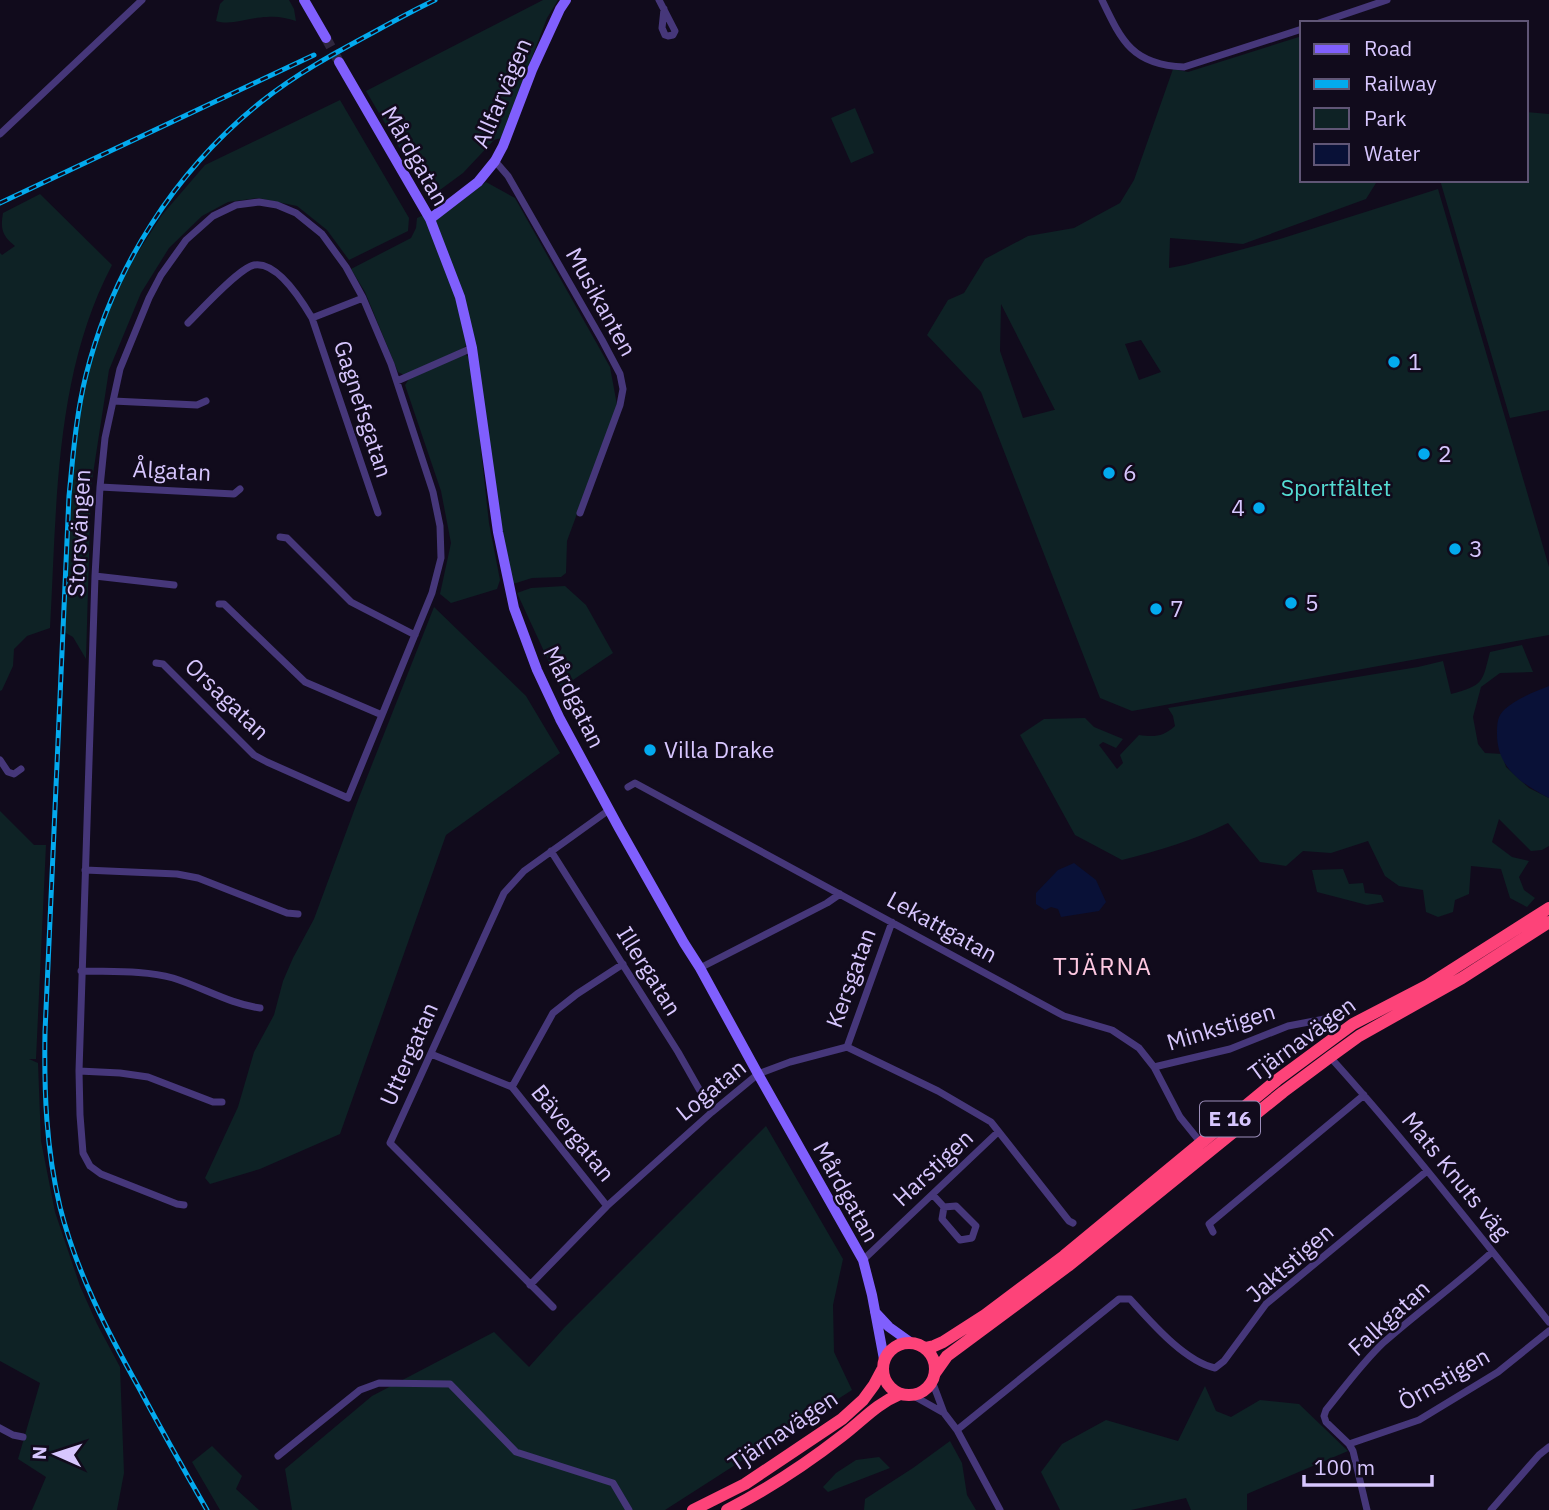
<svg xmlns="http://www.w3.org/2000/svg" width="1549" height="1510" viewBox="0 0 1549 1510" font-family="'IBM Plex Sans',sans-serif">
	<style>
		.green { fill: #0e2225; fill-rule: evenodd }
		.water { fill: #091137 }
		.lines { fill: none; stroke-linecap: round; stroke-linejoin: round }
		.secondary-tunnel { stroke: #2f273e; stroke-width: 10; stroke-dasharray: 10 5; stroke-linecap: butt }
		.street { stroke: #46377a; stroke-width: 7 }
		.secondary { stroke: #805ffd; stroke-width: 10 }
		.highway { stroke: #fd4379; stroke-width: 12 }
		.rail-casing { stroke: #03aaee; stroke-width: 5 }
		.rail { stroke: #110b1c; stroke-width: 2.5; stroke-dasharray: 8; stroke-linecap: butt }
		.poi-dot { fill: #03aaee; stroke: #110b1c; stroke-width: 2.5 }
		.labels { text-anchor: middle; stroke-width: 5; stroke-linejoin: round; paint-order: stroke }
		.shield { fill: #110b1c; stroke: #9c8eba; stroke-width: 2 }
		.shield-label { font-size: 21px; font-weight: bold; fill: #d7c6fe }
		.street-label { font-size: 23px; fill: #d7c6fe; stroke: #110b1c }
		.poi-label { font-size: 23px; fill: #d7c6fe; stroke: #110b1c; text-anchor: start }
		.park-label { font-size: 23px; fill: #55dcd3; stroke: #110b1c }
		.neighbourhood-label { font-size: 24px; letter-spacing: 2px; fill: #fec8e1; stroke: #110b1c }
	</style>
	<rect width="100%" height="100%" fill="#110b1c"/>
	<!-- green -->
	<path class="green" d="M224 0H289L294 9 296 21C286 18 278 16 267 17 251 17 232 26 216 21L220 4Z
		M543 0H558L547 18 501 138 494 140 463 173 429 198 366 91Z
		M1302 36V180H1374L1376 183 1366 199 1243 244 1170 238 1169 268 1185 265 1280 239 1438 189 1549 567V635L1132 711 1100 698 981 392 927 335 948 300 964 293 985 259 1028 236 1074 228 1120 203 1134 180 1173 69 1188 72ZM1001 304 1055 410H1054L1023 418 1000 351ZM1141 340 1161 372 1139 380 1125 344Z
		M340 100 409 218 408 231 349 260 327 230 297 206 258 198 228 202 202 216 169 248 141 293 109 370 91 487 86 659 73 637 64 632 72 450 87 366 118 283 162 215 205 165Z
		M855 108 874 153 851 163 831 118Z
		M1526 112 1549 114V410L1510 418 1440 180H1526Z
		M486 182 515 198 610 367 617 405 567 541 566 573 561 577 532 578 513 584 501 522 476 349 435 221Z
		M40 194 112 265C54 375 57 507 50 628L27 636 14 649 13 666 2 690 0 691V253L2 255 15 246C3 236 0 230 3 213Z
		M424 215 457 296 468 344 462 349 404 375 398 372 365 292 351 269 411 238 416 228 417 218Z
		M465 354 471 359 489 523 500 580 497 589 451 603 440 594 451 543 441 491 405 385 409 379Z
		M565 586 586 605 613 653 561 688 517 593 531 588Z
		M434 607 526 696 560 753 446 835 340 1134 260 1169 210 1184 205 1178 238 1107 254 1052 274 1015 283 981 293 958 314 919 358 800Z
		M1522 645 1533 672 1500 673 1481 687 1473 717 1478 744 1485 753 1502 754 1506 767 1529 788 1549 798V846L1542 850 1531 851 1499 819 1492 842 1512 857 1529 861 1519 877 1524 890 1535 898 1527 907 1510 898 1501 869 1471 866 1469 894 1455 900 1453 912 1438 917 1426 912 1423 890 1399 886 1385 876 1368 841 1331 853 1303 851 1286 866 1260 862 1228 823C1195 840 1158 851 1122 860L1075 835 1020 735 1044 719 1085 718 1094 727 1123 739 1116 748 1103 742 1099 745 1117 769 1123 763 1120 755 1139 735C1154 737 1163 737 1175 726L1173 716 1168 708 1418 667 1443 661 1451 694C1484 685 1482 683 1490 652Z
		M0 811 34 845H46L36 1059H29L38 1063 41 1141 55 1212 80 1286 97 1324 120 1367 124 1473 117 1510H32L46 1477 18 1459 40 1383 0 1361Z
		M1343 869 1349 884 1363 883 1365 893 1381 895 1384 902 1367 905 1317 892 1312 870Z
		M766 1126 843 1259 833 1305 834 1352 852 1390 665 1510H292L285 1469 372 1396 494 1332 529 1367 564 1328Z
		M1205 1386 1216 1411 1231 1417 1260 1400 1299 1404 1348 1451 1247 1494V1510H1191L1186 1498 1131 1510H1060L1041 1472 1062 1444 1106 1420 1178 1441Z
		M950 1441 962 1463 967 1495 976 1510H864L865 1499 913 1468Z
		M212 1446 242 1476 236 1489 259 1510H220L192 1462Z
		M879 1457 890 1468 828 1492 823 1487 836 1473 856 1460Z"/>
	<!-- water -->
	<path class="water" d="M1549 686V798C1522 784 1497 768 1497 734 1497 724 1497 716 1505 709 1516 699 1536 691 1549 686Z
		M1074 863 1096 880 1106 902 1099 911 1061 917 1058 909 1051 907 1045 910 1036 904V893L1058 870Z"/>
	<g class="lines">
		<!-- secondary-tunnel -->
		<path class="secondary-tunnel" d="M326 38 339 62"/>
		<!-- street -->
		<path class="street" d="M659 0 675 31 673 35 668 36 665 35 662 28 664 9
			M1102 0C1122 42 1133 65 1184 67L1302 29
			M1319 23 1387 0
			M0 134 142 0
			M495 161 508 176 602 340 620 374 623 389 620 405 580 513
			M312 318 363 298
			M188 323C200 311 239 268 254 265 277 261 302 301 312 318L378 513
			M397 381 472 348
			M113 401 197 405 206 401
			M100 487 234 494 240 489
			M280 537 287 538 351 602 415 635
			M95 576 174 585
			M219 604H224L305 682 382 715
			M156 663 163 664 254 755 267 762 348 798 432 593 441 558 440 526 433 492 391 364 363 298 346 267 322 234 296 213 277 205 259 202 236 205 213 216 186 240 161 275 149 298 120 369 105 438 100 487 95 576 79 1071 80 1115 83 1153 90 1166 101 1174 177 1204 184 1205
			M0 760 8 772 14 774 21 769
			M628 787 635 783 1064 1016 1112 1030 1139 1048 1154 1067 1180 1117 1201 1143
			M551 851 678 1052 712 1112
			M85 870 177 874 198 878 287 913 298 914
			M700 968 827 903 840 894
			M81 971C112 972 144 970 173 978 202 987 230 1004 260 1008
			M847 1047 892 922
			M431 1054 512 1087 607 1206
			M1330 1057C1407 1142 1477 1233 1549 1322
			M1154 1067 1230 1049 1288 1026 1340 1016
			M79 1071 120 1073 148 1077 213 1102H222
			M512 1087 553 1013 577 994 623 964
			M933 1195 944 1207 942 1219 960 1240 972 1238 976 1226 956 1206 944 1207
			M1213 1232 1209 1224 1364 1095
			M863 1260 998 1132
			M530 1285 607 1206 712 1112 758 1074 790 1062 847 1047 938 1091 991 1122 1069 1221 1073 1223
			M553 1307 390 1143 504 893 524 871 609 810
			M932 1381 944 1413 957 1430 1000 1510
			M912 1395 944 1413
			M0 1428 13 1435 23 1437
			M957 1430 1119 1299H1130C1151 1322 1184 1361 1215 1368L1224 1361 1266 1304 1427 1171
			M1349 1444 1419 1420 1498 1372 1549 1331
			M278 1456 360 1390 379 1383 450 1384 516 1452 613 1483 629 1510
			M1367 1510 1353 1451 1349 1444 1326 1422 1324 1416 1326 1410C1344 1388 1362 1363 1383 1343 1418 1312 1457 1284 1492 1252
			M1491 1510 1539 1455 1549 1447"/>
		<!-- secondary -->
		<path class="secondary" d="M304 0 326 38
			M339 62 430 219 460 297 472 348 498 532 514 608 537 670 560 719 619 828 684 943 700 968 758 1074 863 1260 872 1295 884 1359
			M430 219 478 182 495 161 503 146 532 70 560 9 566 0
			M875 1312 889 1327 910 1342"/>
		<!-- highway -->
		<path class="highway" d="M883 1369a26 26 0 1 1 52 0a26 26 0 1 1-52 0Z
			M925 1348 934 1346 943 1342 985 1315 1064 1256 1277 1080 1353 1024 1428 985 1549 908
			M935 1373 947 1356 1068 1266 1283 1092 1330 1057 1359 1036 1462 978 1549 922
			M693 1510 745 1484 842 1419 863 1400 874 1385 882 1370
			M727 1510C768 1489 806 1464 842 1436 862 1421 876 1404 900 1394"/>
		<!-- rail casing -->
		<g class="rail-casing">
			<path id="rail" d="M0 203 314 55
				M207 1510C184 1470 161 1429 139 1388 107 1331 76 1271 60 1207 46 1148 44 1092 45 1032L69 496C73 456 76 415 86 375 113 268 175 171 261 102 296 74 335 53 374 32 394 21 414 10 435 0"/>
		</g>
		<!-- rail -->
		<use href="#rail" class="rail"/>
	</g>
	<!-- markers -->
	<g class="poi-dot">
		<circle cx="1394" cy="362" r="7"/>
		<circle cx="1424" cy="454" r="7"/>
		<circle cx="1109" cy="473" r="7"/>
		<circle cx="1259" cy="508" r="7"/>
		<circle cx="1455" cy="549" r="7"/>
		<circle cx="1291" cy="603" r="7"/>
		<circle cx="1156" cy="609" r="7"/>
		<circle cx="650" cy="750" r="7"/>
	</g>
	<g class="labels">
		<!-- shield labels -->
		<rect class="shield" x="1200" y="1101.5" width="60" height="35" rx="5"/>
		<g class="shield-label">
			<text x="1230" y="1126">E 16</text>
		</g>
		<!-- street labels -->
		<g class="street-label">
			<text transform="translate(502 93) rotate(-67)" y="8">Allfarvägen</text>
			<text transform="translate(415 156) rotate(60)" y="8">Mårdgatan</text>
			<text transform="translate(601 302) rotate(61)" y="8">Musikanten</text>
			<text transform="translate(363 409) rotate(72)" y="8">Gagnefsgatan</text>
			<text transform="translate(172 471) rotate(3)" y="8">Ålgatan</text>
			<text transform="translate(79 533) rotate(-87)" y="8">Storsvängen</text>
			<text transform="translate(574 697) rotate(64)" y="8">Mårdgatan</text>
			<text transform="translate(227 699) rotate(44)" y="8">Orsagatan</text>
			<text transform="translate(942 927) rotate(29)" y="8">Lekattgatan</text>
			<text transform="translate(649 971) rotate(58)" y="8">Illergatan</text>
			<text transform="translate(851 978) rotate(-70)" y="8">Kersgatan</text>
			<text transform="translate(1221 1027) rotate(-17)" y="8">Minkstigen</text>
			<text transform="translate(1302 1039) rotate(-36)" y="8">Tjärnavägen</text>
			<text transform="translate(409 1054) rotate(-66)" y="8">Uttergatan</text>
			<text transform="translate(711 1090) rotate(-39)" y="8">Logatan</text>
			<text transform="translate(573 1133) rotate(51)" y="8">Bävergatan</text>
			<text transform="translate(933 1168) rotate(-43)" y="8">Harstigen</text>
			<text transform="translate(1456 1176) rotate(51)" y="8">Mats Knuts väg</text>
			<text transform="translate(846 1192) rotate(61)" y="8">Mårdgatan</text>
			<text transform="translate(1290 1263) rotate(-41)" y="8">Jaktstigen</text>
			<text transform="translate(1389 1318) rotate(-42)" y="8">Falkgatan</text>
			<text transform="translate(1444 1379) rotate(-30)" y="8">Örnstigen</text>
			<text transform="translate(783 1431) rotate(-34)" y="8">Tjärnavägen</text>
		</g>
		<!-- poi labels -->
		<g class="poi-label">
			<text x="1408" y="370">1</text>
			<text x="1438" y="462">2</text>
			<text x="1123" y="481">6</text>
			<text x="1245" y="516" text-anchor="end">4</text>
			<text x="1469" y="557">3</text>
			<text x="1305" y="611">5</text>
			<text x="1170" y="617">7</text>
			<text x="664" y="758">Villa Drake</text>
		</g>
		<!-- park labels -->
		<g class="park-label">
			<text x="1336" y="496">Sportfältet</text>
		</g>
		<!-- neighbourhood labels -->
		<g class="neighbourhood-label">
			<text x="1103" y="975">TJÄRNA</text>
		</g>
	</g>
	<!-- legend -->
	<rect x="1300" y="21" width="228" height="161" fill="#110b1c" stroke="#605676" stroke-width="2"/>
	<rect x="1314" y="44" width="35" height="10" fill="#805ffd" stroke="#605676" stroke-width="2"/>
	<text x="1364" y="56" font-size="21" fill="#d7c6fe">Road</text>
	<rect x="1314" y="79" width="35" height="10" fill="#03aaee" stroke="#605676" stroke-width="2"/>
	<text x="1364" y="91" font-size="21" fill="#d7c6fe">Railway</text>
	<rect x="1314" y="108" width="35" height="21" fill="#0e2225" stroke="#605676" stroke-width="2"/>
	<text x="1364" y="126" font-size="21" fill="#d7c6fe">Park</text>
	<rect x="1314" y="144" width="35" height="21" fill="#091137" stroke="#605676" stroke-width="2"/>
	<text x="1364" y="161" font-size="21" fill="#d7c6fe">Water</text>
	<!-- north arrow -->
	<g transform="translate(56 1454) rotate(273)" stroke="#110b1c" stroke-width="5" paint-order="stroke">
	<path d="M0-5L12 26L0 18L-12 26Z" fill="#d7c6fe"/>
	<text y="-10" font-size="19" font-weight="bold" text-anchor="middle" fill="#d7c6fe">N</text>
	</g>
	<!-- scale -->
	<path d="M1304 1475v10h128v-10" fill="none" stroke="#d7c6fe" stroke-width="3.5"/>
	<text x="1314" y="1475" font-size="21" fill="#d7c6fe" stroke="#110b1c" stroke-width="5" paint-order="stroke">100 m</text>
</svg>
